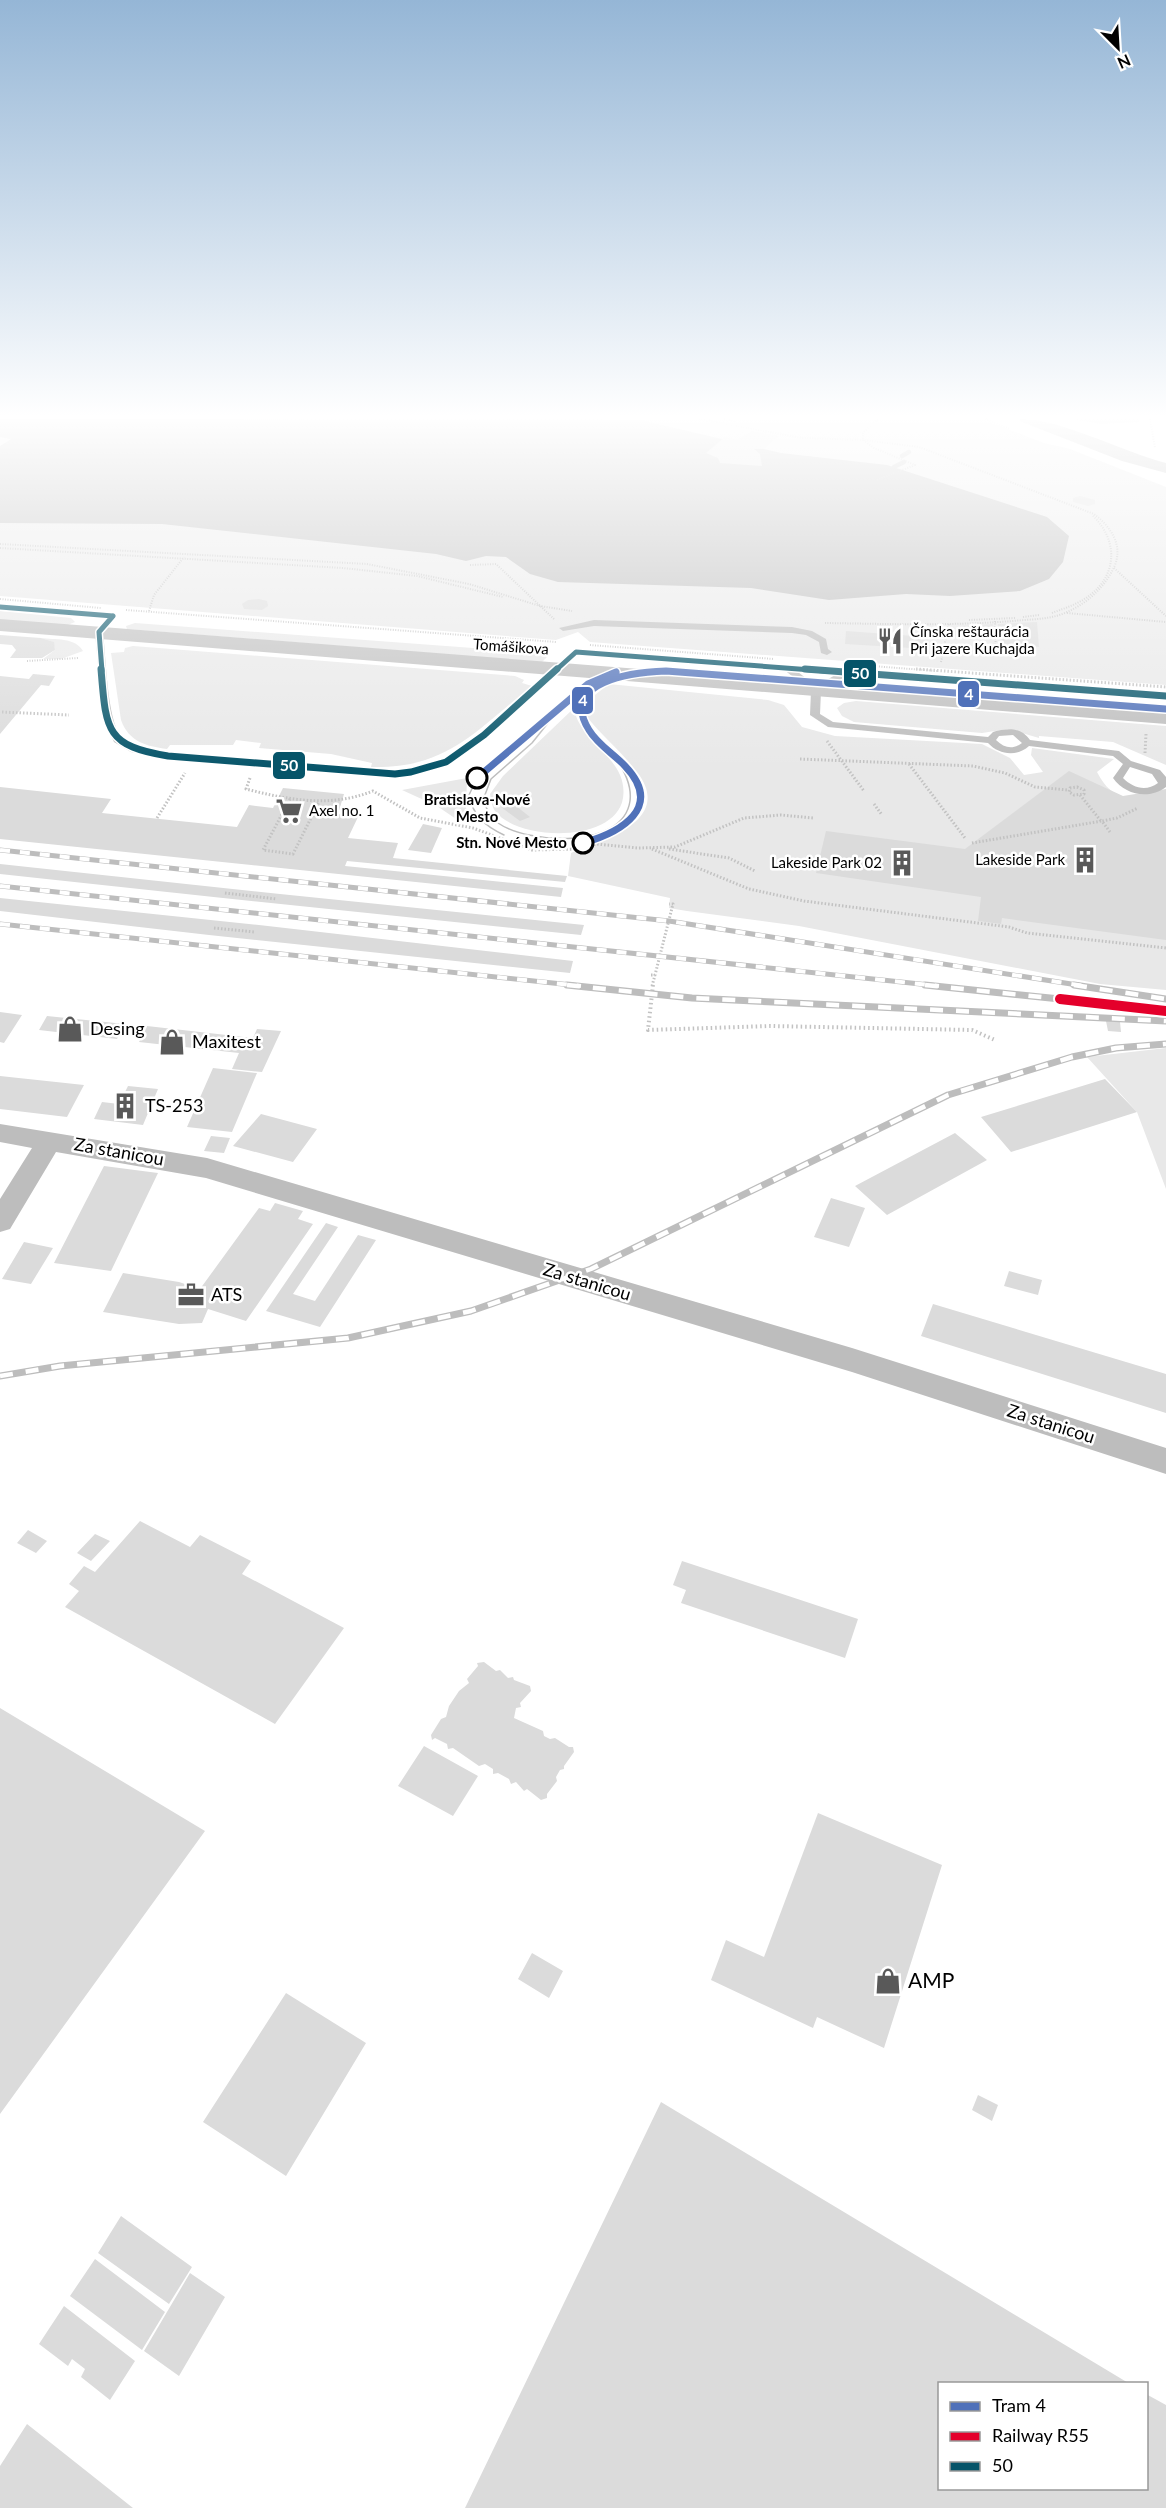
<svg xmlns="http://www.w3.org/2000/svg" width="1166" height="2508" viewBox="0 0 1166 2508" font-family="Lato,sans-serif">
	<style>
		.green { fill: #e8e8e8 }
		.water { fill: #bababa }
		.lines { fill: none; stroke-linecap: round; stroke-linejoin: round }
		.stream { stroke: #bababa; stroke-width: 4.5 }
		.building { fill: #dbdbdb }
		.path-far2 { stroke: #c2c2c2; stroke-width: 2; stroke-dasharray: 1 1.5; stroke-linecap: butt }
		.path-far1 { stroke: #c2c2c2; stroke-width: 3; stroke-dasharray: 1.5 2; stroke-linecap: butt }
		.path { stroke: #c2c2c2; stroke-width: 4; stroke-dasharray: 1.5 3; stroke-linecap: butt }
		.service { fill: #bdbdbd; fill-rule: evenodd }
		.minor { fill: #bdbdbd; fill-rule: evenodd }
		.secondary { fill: #bfbfbf; fill-rule: evenodd }
		.tram { stroke: #bdbdbd; stroke-width: 1.5 }
		.rail-far1-casing { stroke: #bdbdbd; stroke-width: 5 }
		.rail-casing { stroke: #bdbdbd; stroke-width: 7 }
		.rail-far1 { stroke: #fff; stroke-width: 4; stroke-dasharray: 10; stroke-linecap: butt }
		.rail { stroke: #fff; stroke-width: 4.5; stroke-dasharray: 13; stroke-linecap: butt }
		.bus-1-far1-casing { stroke: #fff; stroke-width: 8 }
		.bus-1-casing { stroke: #fff; stroke-width: 10 }
		.bus-1-far1 { stroke: #065469; stroke-width: 5 }
		.bus-1 { stroke: #065469; stroke-width: 7 }
		.rail-1-casing { stroke: #fff; stroke-width: 14 }
		.rail-1 { stroke: #e4002b; stroke-width: 10 }
		.tram-1-casing { stroke: #fff; stroke-width: 10 }
		.tram-1 { stroke: #5071b9; stroke-width: 7 }
		.stop-dot { fill: #fff; stroke: #000; stroke-width: 3 }
		.labels { text-anchor: middle; stroke-width: 5; stroke-linejoin: round; paint-order: stroke }
		.far-poi-label { font-size: 15px; fill: #000; stroke: #fff; text-anchor: start }
		.far-street-label { font-size: 15px; fill: #000; stroke: #fff }
		.far-stop-label { font-size: 15px; font-weight: bold; fill: #000; stroke: #fff }
		.poi-label { font-size: 18px; fill: #000; stroke: #fff; text-anchor: start }
		.street-label { font-size: 18px; fill: #000; stroke: #fff }
		.near-poi-label { font-size: 21px; fill: #000; stroke: #fff; text-anchor: start }
		.line-badge { stroke: #fff; stroke-width: 2 }
		.badge-label { font-size: 16px; text-anchor: middle; font-weight: bold; fill: #fff }
	</style>
	<rect width="100%" height="100%" fill="#fff"/>
	<!-- green -->
	<path class="green" d="M0 419H982L1044 443 1070 449 1166 487V685L590 642 578 632 556 640 0 596Z
		M0 611 71 618 75 622 65 626 0 620Z
		M135 623 539 653 547 657 542 662 127 629 126 626Z
		M41 638C55 640 75 637 83 651L61 659H43L55 650 53 642Z
		M133 646 515 676 524 680 522 683 532 686C476 730 448 769 371 767L372 763 331 754 259 748 261 743 236 740 233 745H170L167 749C146 746 129 742 121 720L111 653 124 652 125 648Z
		M609 684 768 700 784 705 802 727 835 736 982 744 1010 758 1024 775 1043 772 1031 755 1032 748 1114 759 1097 772C1113 804 1135 799 1166 800V990L1100 984 799 926 687 911 669 908 670 898 568 876 571 853C605 840 674 820 637 772 622 752 602 736 587 717L591 698Z
		M856 701 1166 726V765L1113 742 1039 736V738L1008 729 982 733 854 722 842 716 837 708 844 703Z
		M574 708C579 743 629 758 623 798 616 843 519 842 495 811 492 807 491 799 490 794L503 776Z
		M467 778 466 808 476 820 459 821 437 806 402 790Z
		M1166 1048V1189L1137 1112 1087 1057Z"/>
	<!-- water -->
	<path class="water" d="M0 419 641 420 781 453 887 465 1047 517 1069 536 1063 562 1049 579 1020 591 950 596 906 594 829 600 751 588 558 582 530 574 506 557 486 556 466 561 436 554 162 524 0 523V446L11 439 0 437Z"/>
	<g class="lines">
		<!-- stream -->
		<path class="stream" d="M902 456 909 452
			M894 467 904 462"/>
	</g>
	<!-- building -->
	<path class="building" d="M1072 419H1139V422L1101 424Z
		M752 431 778 436 764 449H754L760 454 762 466 720 463 718 458 706 453 725 437 737 440Z
		M1080 496 1095 500V504L1088 506 1073 502V498Z
		M259 599 267 601 268 606 262 610 244 609 242 604 248 600Z
		M1037 622 1039 647 999 644 998 624Z
		M993 624 994 634 963 635 957 626Z
		M846 631 928 637V649L845 644Z
		M0 635 41 638 54 642 55 650 42 658H10L16 650 12 645 0 644Z
		M33 674 55 676 49 686 41 685 0 734V676L29 679Z
		M1069 771 1123 796 1166 789V940L1002 918 1001 924 978 921 981 897 816 873 826 831 965 849Z
		M0 787 111 799 102 813 237 827 249 805 273 808 283 788 344 794 338 814 358 817 348 838 398 843 393 858 567 876 565 882 347 861 345 866 563 888 561 897 0 839Z
		M511 802 530 817 520 821 501 807Z
		M423 824 442 828 431 853 408 850Z
		M0 864 280 894 584 925 581 935 223 898 0 874Z
		M0 898 259 925 573 961 570 973 209 935 0 911Z
		M0 1012 22 1015 4 1043 0 1042Z
		M47 1016 125 1024 117 1039 39 1030Z
		M1106 1021 1120 1022 1121 1032 1108 1031Z
		M147 1026 253 1038 257 1029 281 1031 262 1072 232 1069 239 1053 139 1042Z
		M213 1068 257 1073 232 1132 187 1127Z
		M0 1076 84 1085 67 1117 0 1109Z
		M1105 1079 1137 1112 1011 1152 981 1117Z
		M128 1086 158 1089 143 1125 94 1119 102 1102 119 1104Z
		M261 1114 317 1129 293 1162 233 1146Z
		M955 1133 987 1160 887 1215 855 1186Z
		M211 1136 230 1138 224 1153 204 1151Z
		M104 1166 158 1173 111 1271 54 1263Z
		M831 1198 865 1208 849 1247 814 1237Z
		M275 1203 303 1211 298 1219 313 1224 246 1321 208 1309 202 1323 179 1324 103 1312 123 1273 179 1282 200 1289 259 1208 270 1211Z
		M326 1223 338 1227 293 1294 315 1301 358 1235 376 1240 320 1327 266 1311Z
		M24 1242 53 1248 31 1284 2 1279Z
		M1009 1271 1042 1280 1038 1295 1004 1286Z
		M933 1304 1166 1374V1413L921 1336Z
		M140 1521 190 1547 200 1535 251 1561 242 1574 344 1628 275 1724 65 1607 79 1591 69 1584 84 1566 95 1572Z
		M28 1530 47 1541 36 1553 17 1543Z
		M95 1534 110 1541 91 1561 77 1553Z
		M682 1561 858 1619 845 1658 681 1603 686 1590 673 1585Z
		M484 1662 496 1671 500 1670 508 1678 513 1677 514 1680 530 1686 531 1691 520 1703 521 1707 516 1708 514 1718 543 1731 544 1736 550 1739 555 1738 569 1747H573L574 1752 564 1766V1769L560 1770 556 1777 557 1781 547 1794V1798L541 1800 527 1789 524 1791 516 1782 511 1784 509 1779 498 1773 493 1774V1769L485 1764 479 1766 453 1748 448 1749 447 1744 435 1738 432 1740 431 1735 441 1719 446 1717 449 1706 459 1691 469 1683 467 1679 478 1666 477 1663Z
		M0 1708 205 1831 0 2114Z
		M424 1746 478 1776 453 1816 398 1786Z
		M818 1813 942 1865 884 2048 817 2017 813 2028 711 1980 726 1940 764 1957Z
		M532 1953 563 1971 549 1998 518 1979Z
		M286 1993 366 2043 286 2176 203 2122Z
		M978 2095 998 2105 992 2121 972 2110Z
		M661 2102 1130 2384H939V2488H1146V2394L1166 2405V2508H465Z
		M121 2216 192 2267 169 2304 98 2253Z
		M95 2259 165 2312 142 2350 70 2296Z
		M190 2273 225 2297 179 2376 144 2351Z
		M64 2306 135 2361 110 2400 81 2377 85 2369 72 2359 68 2366 39 2344Z
		M27 2424 133 2508H0V2466Z"/>
	<g class="lines">
		<!-- path-far2 -->
		<path class="path-far2" d="M699 419 802 438 863 440 919 447 1094 514C1110 526 1123 544 1115 565 1106 586 1088 603 1067 612 1050 620 1031 619 1013 621 951 626 888 624 825 623
			M724 419 735 421
			M985 419 1010 429
			M1150 419 1155 448
			M877 480 915 465 874 448 863 440V433L878 419
			M0 544 367 564 469 584 540 606 572 611
			M0 548 343 568 417 576 503 597
			M470 565 496 564 554 619
			M1114 568 1166 616
			M0 599 101 608
			M126 610 556 642
			M149 611 154 595 184 557
			M1052 613C1065 608 1079 604 1090 595 1119 573 1117 538 1092 515
			M1067 613 1166 622
			M1023 617 1039 615
			M969 620 1015 618
			M995 621 996 656
			M590 645 774 659
			M27 661 78 658
			M941 662 949 623
			M859 665 937 671"/>
		<!-- path-far1 -->
		<path class="path-far1" d="M916 669 1166 687
			M2 712 69 715
			M827 741 864 791
			M1145 753 1146 734
			M800 759 973 766 1005 773 1035 787 1068 790
			M909 764 965 838
			M250 778 246 789C289 800 330 808 373 791L420 818 473 828 532 850 578 849 596 844 638 848 675 847 744 818 781 815 813 818
			M1077 787 1084 790V794L1074 795 1069 792 1070 788Z
			M1080 795 1101 821
			M290 799 263 850 293 854 319 802
			M874 804 882 815
			M157 818 185 773
			M1110 832 1102 821 1117 818 1138 808
			M972 843 1102 821
			M652 849 749 889 804 901 1009 927 1027 933 1166 948
			M669 849 729 858 755 871
			M225 893 277 899
			M214 928 255 932
			M651 975H655L673 904H669
			M652 986 655 975"/>
		<!-- path -->
		<path class="path" d="M653 985 648 1030 770 1026 972 1030 995 1040"/>
		<!-- service -->
		<path class="service" d="M113 613 117 616 103 632C106 657 107 719 121 737 130 750 154 751 168 753L395 771 443 760 481 733 573 650 581 652 487 737 449 764 411 775 395 777 168 759 131 752 114 742 103 719 95 632Z
			M594 620 792 627 812 631 826 639 828 649 832 652 827 655 821 653 819 642 806 635 792 633 594 626 563 631 559 628Z
			M783 665H789L816 686 844 670H850V674L821 691 820 714 833 722 988 737 993 732C1007 728 1021 727 1030 740L1119 751 1131 761 1160 770 1166 777V787C1149 800 1125 795 1113 778L1123 764 1113 756 1029 746C1017 757 999 755 988 743L828 727 810 715 811 691 783 669ZM1013 735 1022 743C1013 750 1004 748 996 740L999 736ZM1130 767 1152 774 1158 783C1146 792 1133 788 1123 778Z"/>
		<!-- minor -->
		<path class="minor" d="M1019 419C1059 418 1123 452 1166 463V473L1122 461 1022 422Z
			M0 1124 207 1158 852 1348 1166 1448V1474L852 1372 206 1178 56 1152 10 1229 0 1232V1199L32 1148 0 1142Z"/>
		<!-- secondary -->
		<path class="secondary" d="M0 619 1166 710V724L0 631Z"/>
		<!-- tram -->
		<path class="tram" d="M560 708 532 743 491 779 483 800C486 808 490 817 498 823 528 844 623 850 630 801 632 785 624 771 616 758
			M477 778 469 795C473 816 485 826 504 835"/>
		<!-- rail-far1 casing -->
		<g class="rail-far1-casing">
			<path id="rail-far1" d="M0 850 669 921 1084 986
				M0 886 939 986
				M0 924 581 986"/>
		</g>
		<!-- rail casing -->
		<g class="rail-casing">
			<path id="rail" d="M567 985 692 998 1166 1021
				M925 985 1060 999
				M1074 985 1166 999
				M0 1376 60 1366 348 1338 471 1311 591 1269 948 1095 1072 1057 1116 1048 1166 1044"/>
		</g>
		<!-- rail-far1 -->
		<use href="#rail-far1" class="rail-far1"/>
		<!-- rail -->
		<use href="#rail" class="rail"/>
		<!-- bus-1-far1 casing -->
		<g class="bus-1-far1-casing">
			<path id="bus-1-far1" d="M0 607 113 616
				M102 671 99 632 113 616
				M555 671 576 652 825 671"/>
		</g>
		<!-- bus-1 casing -->
		<g class="bus-1-casing">
			<path id="bus-1" d="M101 669C106 729 105 746 168 756L395 774 411 772 446 762 484 735 557 669
				M805 669 1166 696"/>
		</g>
		<!-- bus-1-far1 -->
		<use href="#bus-1-far1" class="bus-1-far1"/>
		<!-- bus-1 -->
		<use href="#bus-1" class="bus-1"/>
		<!-- rail-1 casing -->
		<g class="rail-1-casing">
			<path id="rail-1" d="M1060 999 1166 1011"/>
		</g>
		<!-- rail-1 -->
		<use href="#rail-1" class="rail-1"/>
		<!-- tram-1 casing -->
		<g class="tram-1-casing">
			<path id="tram-1" d="M477 778 588 684 616 672
				M583 843C622 832 664 807 625 766 614 754 598 745 589 730 558 681 634 672 666 671L1166 709"/>
		</g>
		<!-- tram-1 -->
		<use href="#tram-1" class="tram-1"/>
	</g>
	<!-- sky -->
	<linearGradient id="sky" x2="0" y2="1"><stop stop-color="#95b6d6"/><stop offset="0.54" stop-color="#fff"/><stop offset="1" stop-color="#fff" stop-opacity="0"/></linearGradient>
	<rect width="1166" height="770" fill="url(#sky)"/>
	<!-- icons -->
	<defs>
		<g id="restaurant-bare" transform="scale(2.07)"><path d="M-5-6h1v4h1v-4h1v4h1v-4h1v5L-1.5 .5V6h-2V.5L-5-1ZM5-6V6H3V1.5H1.5Q1.5-4 5-6Z" fill="#595959" stroke="#fff" stroke-width="2.5" paint-order="stroke"/></g>
		<g id="supermarket-bare" transform="scale(2.07)"><path d="M-6-5.5h2.5l.6 2H6L4.5 2H-2.5L-4.4-4H-6ZM-1.5 3.2a1.3 1.3 0 1 0 .1 0ZM3 3.2a1.3 1.3 0 1 0 .1 0Z" fill="#595959" stroke="#fff" stroke-width="2.5" paint-order="stroke"/></g>
		<g id="building-bare" transform="scale(2.07)"><path d="M-4-6H4V6H1V3H-1V6H-4ZM-2.5-4.3h1.7v1.8h-1.7ZM.8-4.3h1.7v1.8H.8ZM-2.5-1h1.7V.8h-1.7ZM.8-1h1.7V.8H.8Z" fill="#595959" stroke="#fff" stroke-width="2.5" paint-order="stroke"/></g>
		<g id="shop-bare" transform="scale(2.07)"><path d="M-5-2.5h2.3a2.7 3.5 0 0 1 5.4 0H5L5.5 6h-11ZM-1.5-2.5h3a1.5 2.3 0 0 0-3 0Z" fill="#595959" stroke="#fff" stroke-width="2.5" paint-order="stroke"/></g>
		<g id="office-bare" transform="scale(2.07)"><path d="M-6-3h4V-5.5h4V-3h4V5H-6ZM-1-4.5V-3h2v-1.5ZM-6 0V1H6V0Z" fill="#595959" stroke="#fff" stroke-width="2.5" paint-order="stroke"/></g>
	</defs>
	<g fill-rule="evenodd">
		<use href="#restaurant-bare" x="890" y="641"/>
		<use href="#supermarket-bare" x="289" y="811"/>
		<use href="#building-bare" x="1085" y="860"/>
		<use href="#building-bare" x="902" y="863"/>
		<use href="#shop-bare" x="70" y="1029"/>
		<use href="#shop-bare" x="172" y="1042"/>
		<use href="#building-bare" x="125" y="1106"/>
		<use href="#office-bare" x="191" y="1295"/>
		<use href="#shop-bare" x="888" y="1981"/>
	</g>
	<!-- markers -->
	<g class="stop-dot">
		<circle cx="477" cy="778" r="10"/>
		<circle cx="583" cy="843" r="10"/>
	</g>
	<g class="labels">
		<!-- far-poi labels -->
		<g class="far-poi-label">
			<text x="910" y="637">Čínska reštaurácia<tspan x="910" dy="17">Pri jazere Kuchajda</tspan></text>
			<text x="309" y="816">Axel no. 1</text>
			<text x="1065" y="865" text-anchor="end">Lakeside Park</text>
			<text x="882" y="868" text-anchor="end">Lakeside Park 02</text>
		</g>
		<!-- far-street labels -->
		<g class="far-street-label">
			<text transform="translate(511 647) rotate(4)" y="5">Tomášikova</text>
		</g>
		<!-- far-stop labels -->
		<g class="far-stop-label">
			<text x="477" y="805">Bratislava-Nové<tspan x="477" dy="17">Mesto</tspan></text>
			<text x="567" y="848" text-anchor="end">Stn. Nové Mesto</text>
		</g>
		<!-- poi labels -->
		<g class="poi-label">
			<text x="90" y="1035">Desing</text>
			<text x="192" y="1048">Maxitest</text>
			<text x="145" y="1112">TS-253</text>
			<text x="211" y="1301">ATS</text>
		</g>
		<!-- street labels -->
		<g class="street-label">
			<text transform="translate(119 1152) rotate(10)" y="6">Za stanicou</text>
			<text transform="translate(587 1282) rotate(17)" y="6">Za stanicou</text>
			<text transform="translate(1051 1424) rotate(18)" y="6">Za stanicou</text>
		</g>
		<!-- near-poi labels -->
		<g class="near-poi-label">
			<text x="908" y="1988">AMP</text>
		</g>
	</g>
	<g class="line-badge">
		<rect x="843" y="659" width="34" height="29" rx="6" fill="#065469"/>
		<rect x="957" y="680" width="23" height="28" rx="6" fill="#5071b9"/>
		<rect x="571" y="686" width="23" height="29" rx="6" fill="#5071b9"/>
		<rect x="272" y="751" width="34" height="29" rx="6" fill="#065469"/>
	</g>
	<g class="badge-label">
		<text x="860" y="679">50</text>
		<text x="969" y="700">4</text>
		<text x="583" y="706">4</text>
		<text x="289" y="771">50</text>
	</g>
	<!-- legend -->
	<rect x="938" y="2382" width="210" height="108" fill="#ffffff" stroke="#999999" stroke-width="1.5"/>
	<rect x="950" y="2402" width="30" height="9" fill="#5071b9" stroke="#999999" stroke-width="1.5"/>
	<text x="992" y="2412" font-size="18" fill="#000000">Tram 4</text>
	<rect x="950" y="2432" width="30" height="9" fill="#e4002b" stroke="#999999" stroke-width="1.5"/>
	<text x="992" y="2442" font-size="18" fill="#000000">Railway R55</text>
	<rect x="950" y="2462" width="30" height="9" fill="#065469" stroke="#999999" stroke-width="1.5"/>
	<text x="992" y="2472" font-size="18" fill="#000000">50</text>
	<!-- north arrow -->
	<g transform="translate(1118 48) rotate(156)" stroke="#ffffff" stroke-width="4.5" paint-order="stroke">
	<path d="M0-4.5L10 22L0 15L-10 22Z" fill="#000000"/>
	<text y="-9" font-size="16" font-weight="bold" text-anchor="middle" fill="#000000">N</text>
	</g>
</svg>
